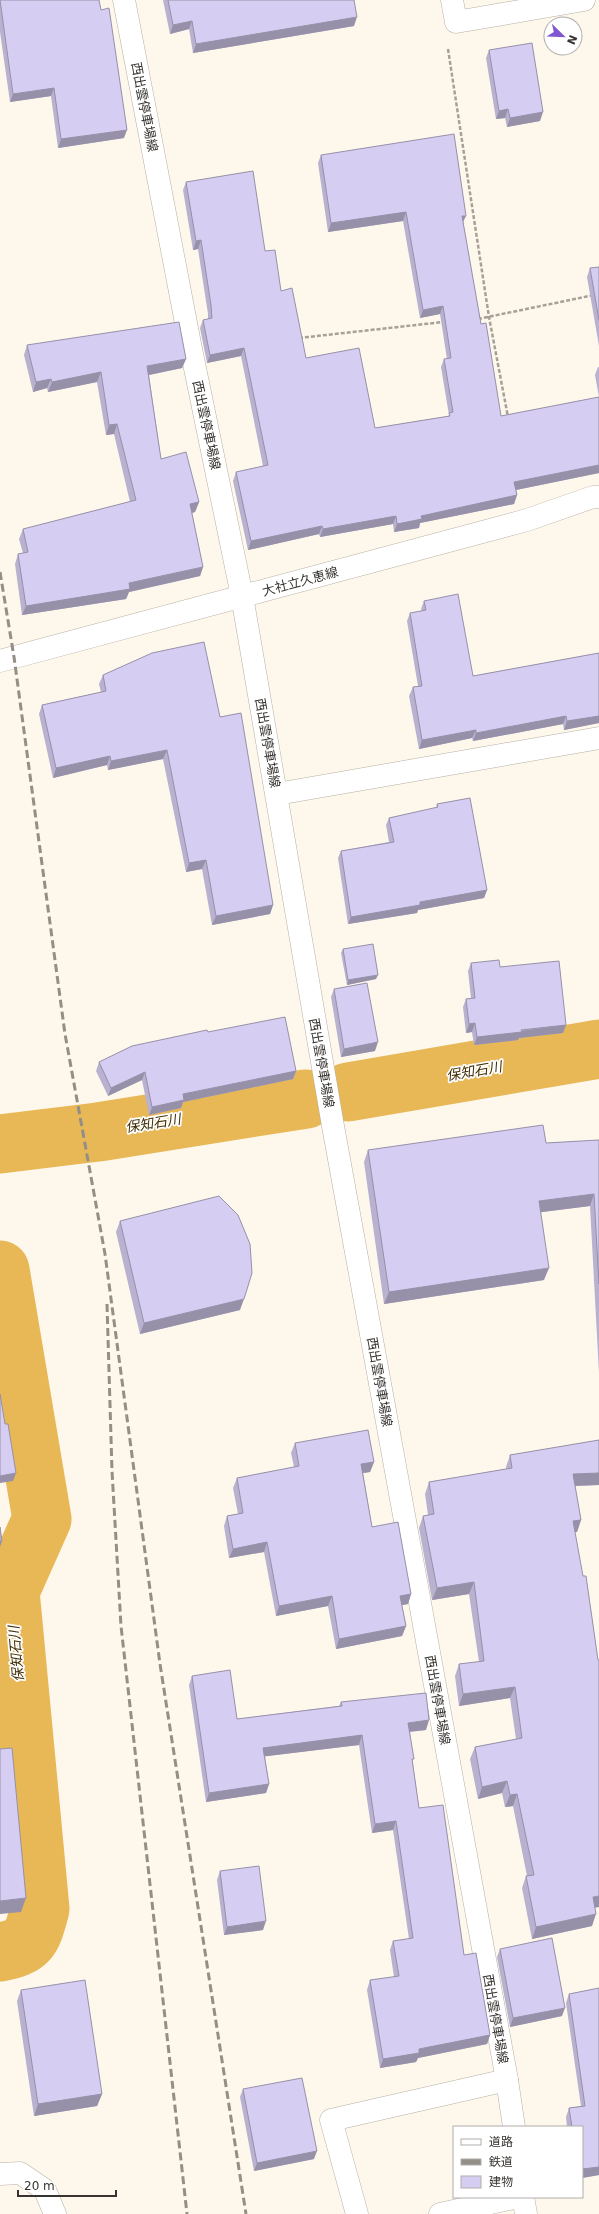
<svg xmlns="http://www.w3.org/2000/svg" width="599" height="2214" viewBox="0 0 599 2214" font-family="'DejaVu Sans','Noto Sans JP',sans-serif">
	<style>
		.lines { fill: none; stroke-linecap: round; stroke-linejoin: round }
		.river { stroke: #e8b756; stroke-width: 59 }
		.minor-casing { stroke: #b7b0a5; stroke-width: 23 }
		.major-casing { stroke: #b7b0a5; stroke-width: 23 }
		.path { stroke: #a6a198; stroke-width: 2.5; stroke-dasharray: 4 2; stroke-linecap: butt }
		.minor { stroke: #fff; stroke-width: 22 }
		.major { stroke: #fff; stroke-width: 22 }
		.rail { stroke: #938e86; stroke-width: 3; stroke-dasharray: 8 4; stroke-linecap: butt }
		.wall { fill: #b8b1d0 }
		.shaded-wall { fill: #9690a9 }
		.building { fill: #d6cef2; stroke: #9690a9 }
		.labels { text-anchor: middle; stroke-width: 3.5; stroke-linejoin: round; paint-order: stroke }
		.street-label { font-size: 13px; fill: #373430; stroke: #fff }
		.water-label { font-size: 14px; font-style: italic; fill: #412d02; stroke: #fff }
	</style>
	<rect width="100%" height="100%" fill="#fef7eb"/>
	<g class="lines">
		<!-- river -->
		<path class="river" d="M348 1092 599 1049
			M0 1144 98 1132 306 1099
			M0 1270 42 1519 10 1591 40 1909C32 1937 32 1946 0 1952"/>
		<!-- minor casing -->
		<g class="minor-casing">
			<path id="minor" d="M452 0 456 22 584 0
				M277 794 599 738
				M0 2174 20 2173 45 2190 55 2214
				M357 2214 331 2120 507 2080
				M440 2214 518 2197"/>
		</g>
		<!-- major casing -->
		<g class="major-casing">
			<path id="major" d="M124 0 191 349 242 596 333 1126 507 2080 514 2127
				M0 661 527 520 593 497H599
				M523 2197 526 2214"/>
		</g>
		<!-- path -->
		<path class="path" d="M448 49 489 317 508 417
			M478 319 599 294
			M299 338 443 322"/>
		<!-- minor -->
		<use href="#minor" class="minor"/>
		<!-- major -->
		<use href="#major" class="major"/>
		<!-- rail -->
		<path class="rail" d="M0 572 14 657 65 1034 105 1254 160 1664 246 2214
			M107 1304 112 1471 121 1626 187 2214"/>
	</g>
	<!-- wall -->
	<path class="wall" d="M0 0 101 10 124 138 58 148 51 96 10 102 0 32Z
		M163 0H354V26L193 53 189 29 170 34Z
		M489 50 540 121 507 127 505 118 496 119 486 58Z
		M321 155 463 222 481 324 501 416 599 397 595 375 598 367H599V473L516 490 517 495 514 504 420 523 419 528 394 532 393 524 320 537 319 534 248 550 233 481 236 472 263 466 241 356 207 363 200 328 203 320 208 319V314L198 249 193 250 183 190 186 182 265 251 281 291 306 358 375 428 448 416 449 415 441 367 444 359H447L440 314 420 318 403 221 328 232 318 163Z
		M599 267V346L587 277 590 268Z
		M27 345 186 359 182 368 149 375 161 459 199 502 195 512 192 513 203 567 200 576 129 592 126 599 22 615 15 564 18 554 23 553 19 539 23 529 130 502 114 434 106 435 97 382 48 392 47 388 33 392 24 355Z
		M424 601 473 676 599 653V723L564 730 563 724 473 741 472 738 419 749 409 696 413 687 418 686 407 621 410 613 422 611 421 609Z
		M103 675 220 717 273 905 270 914 212 925 202 869 186 872 163 759 108 770 107 765 53 778 39 714 42 705 101 692 99 684Z
		M437 804 487 890 484 898 418 910 417 913 348 924 338 858 341 851 389 842 386 825 389 818 436 808Z
		M343 949 376 979 347 985 341 953Z
		M471 963 500 967 563 1033 519 1038 518 1040 474 1045 472 1032 466 1033 463 1007 466 999 471 998 468 971Z
		M334 989 375 1051 341 1057 331 997Z
		M208 1032 296 1071 293 1079 183 1102 181 1108 149 1115 142 1080 108 1096 96 1071 99 1062Z
		M599 1140V1373L590 1206 541 1212 544 1280 384 1304 364 1162 368 1150 546 1143Z
		M120 1221 240 1310 140 1334 116 1232Z
		M599 1440V1485L575 1486 581 1520 577 1532H575L595 1907 592 1926 532 1939 522 1888 526 1876H527L513 1806 505 1807 502 1793 478 1799 470 1759 475 1747 516 1739 510 1698 459 1706 455 1676 459 1664 479 1662 469 1594 432 1600 419 1528 423 1516 428 1515 425 1494 429 1482 506 1469V1467L510 1455Z
		M295 1443 374 1462 370 1472 363 1473 372 1527 411 1594 408 1604 402 1605 406 1626 402 1636 336 1649 328 1606 276 1616 264 1552 229 1558 224 1526 227 1516 238 1514 233 1488 237 1478 294 1467 291 1453Z
		M192 1676 237 1719 339 1706 341 1702 426 1730 410 1732 413 1764 419 1808 464 1955 490 2035 487 2044 418 2058 416 2062 380 2068 367 1990 370 1980 394 1977 390 1950 393 1941 409 1939 393 1830 372 1833 359 1745 265 1756 269 1784 266 1793 206 1802 189 1685Z
		M220 1871 263 1930 224 1935 217 1880Z
		M500 1949 562 2016 510 2027 497 1957Z
		M599 1988V2175L582 2178V2127H567L566 2117 569 2108 581 2106 566 2003 569 1994Z
		M21 1990 102 2094 97 2106 34 2116 17 2001Z
		M243 2089 314 2159 254 2171 240 2097Z"/>
	<!-- shaded-wall -->
	<path class="shaded-wall" d="M357 17 354 26 193 53 196 44Z
		M192 21 189 29 170 34 173 25Z
		M54 88 51 96 10 102 13 94Z
		M508 109 505 118 496 119 499 111Z
		M543 112 540 121 507 127 510 118Z
		M127 130 124 138 58 148 61 139Z
		M406 212 403 221 328 232 331 223Z
		M462 216H466L462 224Z
		M201 240 198 249 193 250 196 241Z
		M443 306 440 314 420 318 423 310Z
		M244 348 241 356 207 363 210 355Z
		M186 359 182 368 144 376 147 366Z
		M101 372 97 382 48 392 52 382Z
		M51 379 47 388 33 392 36 382Z
		M117 424 114 434 106 435 109 425Z
		M599 465V473L511 491 514 482Z
		M517 495 514 504 420 523 419 528 394 532 397 524 421 516Z
		M199 502 195 512 187 514 190 504Z
		M396 516 393 524 320 537 323 529Z
		M322 526 319 534 248 550 251 541Z
		M203 567 200 576 129 592 126 599 22 615 26 606Z
		M566 716 563 724 473 741 476 733Z
		M599 716V723L564 730 567 721Z
		M476 730 472 738 419 749 422 740Z
		M167 750 163 759 108 770 111 761Z
		M110 756 107 765 53 778 56 768Z
		M206 860 202 869 186 872 189 863Z
		M487 890 484 898 418 910 417 913 348 924 351 917 420 902Z
		M273 905 270 914 212 925 216 916Z
		M378 975 376 979 347 985 348 980Z
		M475 1023 472 1032 466 1033 469 1024Z
		M566 1025 563 1033 519 1038 518 1040 474 1045 477 1037Z
		M378 1042 375 1051 341 1057 344 1049Z
		M296 1071 293 1079 183 1102 181 1108 149 1115 152 1107 183 1094Z
		M145 1072 142 1080 108 1096 111 1088Z
		M594 1194 590 1206 535 1213 539 1201Z
		M549 1268 544 1280 384 1304 389 1292Z
		M244 1299 240 1310 140 1334 144 1323Z
		M374 1462 370 1472 357 1474 361 1464Z
		M16 1473 13 1481 0 1483V1476Z
		M599 1473V1485L569 1486 573 1474Z
		M581 1520 577 1532 569 1533 573 1521Z
		M0 1541H2L0 1547Z
		M267 1542 264 1552 229 1558 233 1549Z
		M474 1582 469 1594 432 1600 437 1588Z
		M411 1594 408 1604 397 1606 400 1596Z
		M332 1596 328 1606 276 1616 279 1606Z
		M406 1626 402 1636 336 1649 339 1639Z
		M515 1687 510 1698 459 1706 463 1694Z
		M429 1720 426 1730 405 1732 408 1723Z
		M362 1735 359 1745 260 1757 263 1748Z
		M507 1781 502 1793 478 1799 482 1787Z
		M269 1784 266 1793 206 1802 209 1793Z
		M517 1794 513 1806 505 1807 510 1795Z
		M396 1821 393 1830 372 1833 375 1824Z
		M599 1896V1907L588 1909 593 1897Z
		M26 1898 21 1912 0 1914V1901Z
		M596 1914 592 1926 532 1939 536 1927Z
		M266 1921 263 1930 224 1935 227 1927Z
		M565 2008 562 2016 510 2027 513 2018Z
		M490 2035 487 2044 418 2058 416 2062 380 2068 383 2059 419 2049Z
		M102 2094 97 2106 34 2116 38 2104Z
		M317 2151 314 2159 254 2171 257 2163Z
		M599 2167V2175L582 2178V2169Z"/>
	<!-- building -->
	<path class="building" d="M0 0H99L101 10 109 8 127 130 61 139 54 88 13 94Z
		M168 0H354L357 17 196 44 192 21 173 25Z
		M532 43 543 112 510 118 508 109 499 111 489 50Z
		M454 134 466 216H462L481 324 486 323 501 416 599 397V465L514 482 517 495 421 516 422 519 397 524 396 516 323 529 322 526 251 541 236 472 268 465 244 348 210 355 203 320 212 318 211 305 201 240 196 241 186 182 253 171 265 251 275 250 281 291 292 288 306 358 359 348 375 428 450 416 449 413 453 412 444 359 451 358 443 306 423 310 406 212 331 223 321 155Z
		M599 267V320L590 268Z
		M179 322 186 359 147 366 161 459 186 452 199 502 190 504 203 567 129 583 130 589 26 606 18 554 28 552 23 529 136 500 117 424 109 425 101 372 52 382 51 379 36 382 27 345Z
		M458 594 473 676 599 653V716L567 721 566 716 476 733V730L422 740 413 687 422 686 410 613 426 610 424 601Z
		M204 642 220 717 241 713 273 905 216 916 206 860 189 863 167 750 111 761 110 756 56 768 42 705 106 691 103 675 152 653Z
		M470 798 487 890 420 902V905L351 917 341 851 394 842 389 818 438 807 437 804Z
		M373 944 378 975 348 980 343 949Z
		M499 960 500 967 559 961 566 1025 521 1030 522 1032 477 1037 475 1023 469 1024 466 999 475 998 471 963Z
		M367 983 378 1042 344 1049 334 989Z
		M285 1017 296 1071 183 1094 184 1100 152 1107 145 1072 111 1088 99 1062 132 1046 207 1030 208 1032Z
		M543 1125 546 1143 599 1140V1284L594 1194 539 1201 549 1268 389 1292 368 1150Z
		M219 1196 238 1215 250 1244 252 1273 244 1299 144 1323 120 1221Z
		M0 1394 5 1424H8L16 1473 0 1476Z
		M368 1430 374 1462 361 1464 372 1527 398 1522 411 1594 400 1596 406 1626 339 1639 332 1596 279 1606 267 1542 233 1549 227 1516 243 1513 237 1478 299 1466 295 1443Z
		M599 1440V1473L573 1474 581 1520 573 1521 583 1576H586L598 1660H599V1896L593 1897 596 1914 536 1927 526 1876 534 1875 517 1794 510 1795 507 1781 482 1787 475 1747 522 1738 515 1687 463 1694 459 1664 484 1661 474 1582 437 1588 423 1516 434 1514 429 1482 512 1468 510 1455Z
		M0 1527 2 1541H0Z
		M230 1670 237 1719 342 1706 341 1702 426 1693 429 1720 408 1723 414 1759H412L419 1808 443 1805 464 1955 476 1953 490 2035 419 2049V2053L383 2059 370 1980 399 1976 393 1941 413 1938 396 1821 375 1824 362 1735 263 1748 269 1784 209 1793 192 1676Z
		M12 1748 26 1898 0 1901V1749Z
		M259 1866 266 1921 227 1927 220 1871Z
		M552 1938 565 2008 513 2018 500 1949Z
		M85 1980 102 2094 38 2104 21 1990Z
		M599 1988V2167L582 2169V2127H572L569 2108 585 2106 569 1994Z
		M302 2078 317 2151 257 2163 243 2089Z"/>
	<g class="labels">
		<!-- street labels -->
		<g class="street-label">
			<text transform="translate(145 107) rotate(79)" y="5">西出雲停車場線</text>
			<text transform="translate(207 425) rotate(78)" y="5">西出雲停車場線</text>
			<text transform="translate(300 581) rotate(-15)" y="5">大社立久恵線</text>
			<text transform="translate(268 743) rotate(80)" y="5">西出雲停車場線</text>
			<text transform="translate(322 1063) rotate(80)" y="5">西出雲停車場線</text>
			<text transform="translate(380 1382) rotate(80)" y="5">西出雲停車場線</text>
			<text transform="translate(438 1700) rotate(80)" y="5">西出雲停車場線</text>
			<text transform="translate(496 2019) rotate(80)" y="5">西出雲停車場線</text>
		</g>
		<!-- water labels -->
		<g class="water-label">
			<text transform="translate(474 1071) rotate(-10)" y="5">保知石川</text>
			<text transform="translate(153 1123) rotate(-9)" y="5">保知石川</text>
			<text transform="translate(16 1654) rotate(-95)" y="5">保知石川</text>
		</g>
	</g>
	<!-- legend -->
	<rect x="453" y="2126" width="130" height="72" fill="#ffffff" stroke="#afaeac"/>
	<rect x="461" y="2139" width="20" height="6" fill="#ffffff" stroke="#afaeac"/>
	<text x="489" y="2146" font-size="12" fill="#373430">道路</text>
	<rect x="461" y="2159" width="20" height="6" fill="#938e86" stroke="#afaeac"/>
	<text x="489" y="2166" font-size="12" fill="#373430">鉄道</text>
	<rect x="461" y="2176" width="20" height="12" fill="#d6cef2" stroke="#afaeac"/>
	<text x="489" y="2186" font-size="12" fill="#373430">建物</text>
	<!-- north arrow -->
	<g transform="translate(563 36) rotate(113)"><circle r="19" fill="#ffffff" stroke="#afaeac"/>
	<path d="M0-3L7 15L0 10L-7 15Z" fill="#8057d1"/>
	<text y="-6" font-size="11" font-weight="bold" text-anchor="middle" fill="#373430">N</text>
	</g>
	<!-- scale -->
	<path d="M18 2190v6h98v-6" fill="none" stroke="#373430" stroke-width="2"/>
	<text x="24" y="2190" font-size="12" fill="#373430" stroke="#ffffff" stroke-width="3" paint-order="stroke">20 m</text>
</svg>
